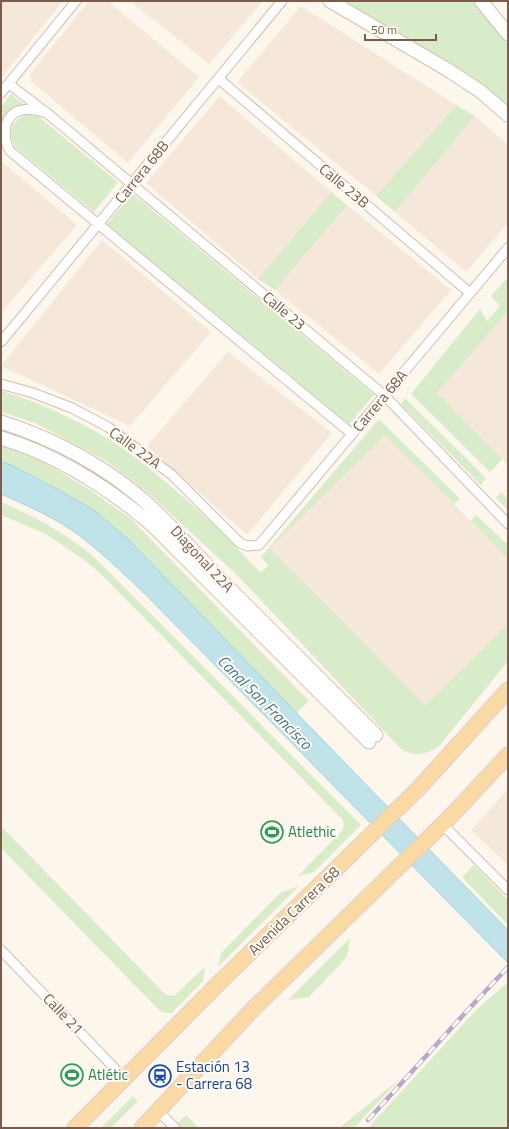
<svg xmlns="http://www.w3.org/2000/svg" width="509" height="1129" viewBox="0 0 509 1129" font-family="'Titillium Web',sans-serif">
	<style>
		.residential { fill: #f5e8da }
		.green { fill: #d8ecc9 }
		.water { fill: #bfe3e8; stroke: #a5d3da }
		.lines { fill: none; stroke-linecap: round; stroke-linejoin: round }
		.street-casing { stroke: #d1beb0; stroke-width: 11 }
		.secondary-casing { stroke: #d6c0b0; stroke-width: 15 }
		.primary-casing { stroke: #dad1cd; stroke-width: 17 }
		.street { stroke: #fff; stroke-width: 9 }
		.secondary { stroke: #fff; stroke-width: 13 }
		.primary { stroke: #fbd9a5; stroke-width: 15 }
		.rail-casing { stroke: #b9a8c9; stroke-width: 4.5 }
		.rail { stroke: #fffaf3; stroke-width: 3; stroke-dasharray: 9; stroke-linecap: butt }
		.labels { text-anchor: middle; stroke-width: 4; stroke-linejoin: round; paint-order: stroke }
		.street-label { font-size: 15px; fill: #7a5c4d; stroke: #fffaf3 }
		.leisure-label { font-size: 15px; fill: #27864d; stroke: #fffaf3; text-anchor: start }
		.transit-label { font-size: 15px; fill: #164399; stroke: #fffaf3; text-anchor: start }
		.water-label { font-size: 16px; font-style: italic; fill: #437c86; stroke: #fffaf3 }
	</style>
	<rect width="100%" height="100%" fill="#fdf6ec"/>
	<!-- residential -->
	<path class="residential" d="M1 1H63L1 78Z
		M89 1H108L199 77 128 163 31 81 30 74Z
		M130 1H263L209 64Z
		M301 6 456 105 376 196 237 82Z
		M220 96 331 192 258 279 146 183Z
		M475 116 508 145V223L466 272 395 212Z
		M1 161 77 225 1 313Z
		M347 205 451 290 379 374 275 290Z
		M102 240 211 332 130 426 1 366Z
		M508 311V465L437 393Z
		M228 352 332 433 247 535 147 446Z
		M385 434 508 559V624L425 705 269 547Z
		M508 789V865L471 830Z"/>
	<!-- green -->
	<path class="green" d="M344 1H474L508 44V106L491 93Z
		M11 94 25 105C10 107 3 117 1 131V107Z
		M456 105 475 116 395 212 376 196Z
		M25 115H32L39 117 118 182 94 212 15 147C8 133 10 122 25 115Z
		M331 192 347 205 275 290 258 279Z
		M132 193 374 395 349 424 107 224Z
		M508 277V311L437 393 502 459 490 472 411 394 480 309 487 321 500 306 491 296Z
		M1 391C41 402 95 428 129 453 154 471 178 492 201 513 222 531 241 553 261 573L268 565 261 557 379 419 460 499 454 504 385 435 270 548 425 705 508 624V661L440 745C428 755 414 757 401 749L238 576 146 491 105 460 35 423 1 412Z
		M405 398 486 478 481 485 401 404Z
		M1 445 10 447 32 456 53 467 93 492 131 519 309 701 296 713 129 540 92 509 55 488 11 465 1 462Z
		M501 492 508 499V510L496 498Z
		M1 502C34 516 65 533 93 556L361 825 314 872 297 877 342 831 344 825 342 819 101 574 87 562 46 534 1 515Z
		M476 515 508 545V559L471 521Z
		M1 826 166 995 174 996 205 967 203 981 172 1013H166L160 1011 1 848Z
		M474 865 508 900V925L462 877Z
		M299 886 218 967 221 953 280 893Z
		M350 938 347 957 309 997 288 1000Z
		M508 982V1128H368L476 1010Z
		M401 1078 354 1128H339Z
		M133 1096 138 1101 111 1128H101Z
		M186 1115 199 1128H182L178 1123Z"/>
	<!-- water -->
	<path class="water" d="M1 462 11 465 55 488 92 509 129 540 379 798 508 930V963L142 591C122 572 102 553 80 536 56 518 28 506 1 494Z"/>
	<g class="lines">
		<!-- street casing -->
		<g class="street-casing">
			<path id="street" d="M219 79 470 293
				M9 84 47 113 385 396 508 524
				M1 93 76 1
				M43 112C36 110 29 108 22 110 3 114 2 137 10 151L352 434
				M1 342 282 1
				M1 384 33 393 72 408 108 427 172 475 240 543 247 546 259 545 508 248
				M442 824 508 890
				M1 950 124 1078
				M158 1111 175 1128"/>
		</g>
		<!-- secondary casing -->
		<g class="secondary-casing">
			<path id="secondary" d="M330 1 448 70 480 91 508 115
				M481 1 508 34
				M1 422C55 439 109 468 150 506 177 531 200 559 226 585 276 635 326 685 376 735
				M1 438C57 455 106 486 151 524L369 742"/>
		</g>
		<!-- primary casing -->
		<g class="primary-casing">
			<path id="primary" d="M75 1128 220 982 418 789 508 690
				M142 1128 253 1009 451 816 508 755"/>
		</g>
		<!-- street -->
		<use href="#street" class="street"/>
		<!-- secondary -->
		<use href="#secondary" class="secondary"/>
		<!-- primary -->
		<use href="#primary" class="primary"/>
		<!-- rail casing -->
		<g class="rail-casing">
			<path id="rail" d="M368 1120 466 1012 508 967"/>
		</g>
		<!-- rail -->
		<use href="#rail" class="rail"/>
	</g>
	<!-- icons -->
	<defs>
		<g id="stadium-ring" transform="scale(1.15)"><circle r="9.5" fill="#fffaf3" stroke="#2e9e5b" stroke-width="1.5"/><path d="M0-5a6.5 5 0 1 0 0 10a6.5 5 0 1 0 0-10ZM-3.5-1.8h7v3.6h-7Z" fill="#2e9e5b"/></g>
		<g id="station-ring" transform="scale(1.15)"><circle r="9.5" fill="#fffaf3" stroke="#1a4fb4" stroke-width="1.5"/><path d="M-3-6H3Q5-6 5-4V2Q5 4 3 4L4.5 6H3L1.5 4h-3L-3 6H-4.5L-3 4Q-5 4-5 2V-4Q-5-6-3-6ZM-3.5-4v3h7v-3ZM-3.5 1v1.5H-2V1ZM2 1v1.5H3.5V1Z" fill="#1a4fb4"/></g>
	</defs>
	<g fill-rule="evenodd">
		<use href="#stadium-ring" x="272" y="832"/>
		<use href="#stadium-ring" x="72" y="1075"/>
		<use href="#station-ring" x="160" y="1076"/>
	</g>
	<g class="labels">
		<!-- street labels -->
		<g class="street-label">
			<text transform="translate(142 172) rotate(-51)" y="5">Carrera 68B</text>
			<text transform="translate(344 186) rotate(40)" y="5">Calle 23B</text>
			<text transform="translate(284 311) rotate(40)" y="5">Calle 23</text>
			<text transform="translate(380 401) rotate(-50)" y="5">Carrera 68A</text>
			<text transform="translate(135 448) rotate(36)" y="5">Calle 22A</text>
			<text transform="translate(202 559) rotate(47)" y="5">Diagonal 22A</text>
			<text transform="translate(294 911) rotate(-44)" y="5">Avenida Carrera 68</text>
			<text transform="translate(63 1014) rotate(46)" y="5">Calle 21</text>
		</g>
		<!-- leisure labels -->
		<g class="leisure-label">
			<text x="288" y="837">Atlethic</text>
			<text x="88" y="1080">Atlétic</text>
		</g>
		<!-- transit labels -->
		<g class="transit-label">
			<text x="176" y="1072">Estación 13<tspan x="176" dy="17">- Carrera 68</tspan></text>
		</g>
		<!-- water labels -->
		<g class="water-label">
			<text transform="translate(265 702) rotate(45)" y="6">Canal San Francisco</text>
		</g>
	</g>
	<!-- border -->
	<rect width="509" height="1129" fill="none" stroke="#7a5c4d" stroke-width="4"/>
	<!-- scale -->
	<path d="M365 34v6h71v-6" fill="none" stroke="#7a5c4d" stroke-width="2"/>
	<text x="371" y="34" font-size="12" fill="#7a5c4d" stroke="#fffaf3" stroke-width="3" paint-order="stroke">50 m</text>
</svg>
